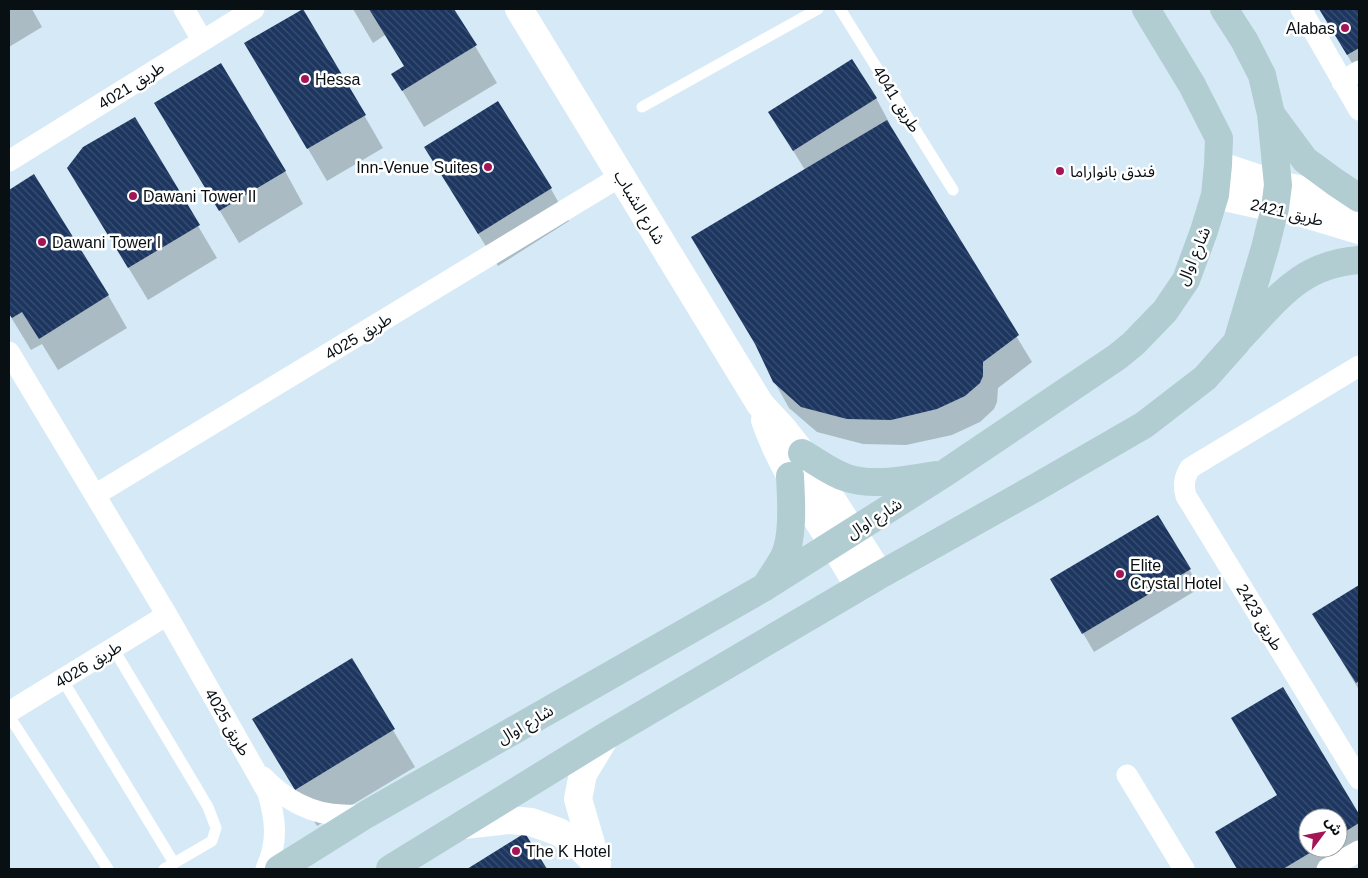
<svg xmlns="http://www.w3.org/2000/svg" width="1368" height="878" viewBox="0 0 1368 878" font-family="Helvetica,'Noto Sans Arabic',sans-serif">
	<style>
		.shadow { fill: #0003; fill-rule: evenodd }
		.building { fill: url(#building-back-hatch) }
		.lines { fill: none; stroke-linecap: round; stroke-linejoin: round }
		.service { stroke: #fff; stroke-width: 11 }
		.minor { stroke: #fff; stroke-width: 21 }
		.tertiary { stroke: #fff; stroke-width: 28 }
		.secondary { stroke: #b1cdd2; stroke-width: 28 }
		.poi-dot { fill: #a51455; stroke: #fff; stroke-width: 2 }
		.labels { text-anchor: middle; stroke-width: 5; stroke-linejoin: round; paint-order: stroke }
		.poi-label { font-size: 16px; fill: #091014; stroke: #fff; text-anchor: start }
		.street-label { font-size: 16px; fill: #091014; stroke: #fff }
	</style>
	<defs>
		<pattern id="building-back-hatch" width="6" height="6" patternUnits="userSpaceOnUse" patternTransform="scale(1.25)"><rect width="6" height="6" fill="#1d3660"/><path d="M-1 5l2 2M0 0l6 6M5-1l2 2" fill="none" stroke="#3b5072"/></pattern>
	</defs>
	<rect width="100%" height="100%" fill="#d5eaf6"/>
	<!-- shadow -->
	<path class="shadow" d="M9 9H32L42 27 9 47Z
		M353 9H453L497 83 424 127 393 75 405 67 385 35 373 43Z
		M1320 9H1359V75Z
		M265 76 364 115 383 148 327 181Z
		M876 98 890 124 888 125 1032 362 998 388 997 402 994 409 980 422 952 435 906 445 863 444 817 432 789 408 774 381 805 170 770 113Z
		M175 136 285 171 303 204 239 243Z
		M33 176 108 295 127 328 58 370 42 344 31 350 9 314V191Z
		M445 180 551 189 569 221 498 266Z
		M88 201 198 226 217 258 148 300Z
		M1158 516 1200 588 1094 652 1052 580Z
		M1359 586V690L1314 615Z
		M351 660 415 767 317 826 275 756Z
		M1282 689 1359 817V848L1325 869H1238L1216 832 1278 795ZM1308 818H1338V848H1308Z
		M525 835 546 869H469Z"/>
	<!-- building -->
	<path class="building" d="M303 9 366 115 307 149 244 43Z
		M369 9H454L477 45 402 91 391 74 404 66Z
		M1319 9H1359V48L1347 55Z
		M852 59 877 98 793 151 768 112Z
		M221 63 286 171 219 211 154 103Z
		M498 101 552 188 478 234 424 147Z
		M135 117 200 225 128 268 67 168 83 147Z
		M887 120 1019 335 983 362V376L980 383 965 396 937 409 891 420 847 419 801 407 773 382 755 344 691 237Z
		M34 174 109 295 39 339 22 312 12 318 9 314V190Z
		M1158 515 1191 569 1082 634 1050 579Z
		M1359 585V681L1356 683 1312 614Z
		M352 658 395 729 295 790 252 719Z
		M1283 687 1359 814V823L1338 836V818H1308V848H1318L1283 869H1237L1215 832 1277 795 1231 718Z
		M525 833 547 869H467Z"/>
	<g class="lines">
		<!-- service -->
		<path class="service" d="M840 9 953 190
			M642 107 818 9
			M113 648 198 790 208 807 216 828 212 841 164 869
			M62 679 174 863
			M9 716 108 869"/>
		<!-- minor -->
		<path class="minor" d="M184 9 202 40
			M1301 9 1359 110
			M1342 82 1359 71
			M9 161 254 9
			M9 352 167 615 268 793C276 821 278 842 266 869
			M1359 366 1190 468C1184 478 1183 485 1186 496L1359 779
			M95 495 621 176
			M9 712 167 615
			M1127 775 1184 869
			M263 777C284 799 312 815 343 815 351 816 359 815 367 814
			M1327 869 1359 851"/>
		<!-- tertiary -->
		<path class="tertiary" d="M519 9 760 404 783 429 802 453 880 575
			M1218 165 1278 185 1359 201
			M1215 195 1275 208 1296 211 1359 230
			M765 420C780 464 806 502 831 541 841 556 850 572 859 587
			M464 825 510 820 531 822 559 832 577 844 596 863
			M597 864 578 799 583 774 606 736"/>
		<!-- secondary -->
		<path class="secondary" d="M1271 114 1305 160 1335 182 1359 198
			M1241 337C1278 298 1301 264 1359 260
			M802 453C816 461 831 473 847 478 874 487 909 479 936 475
			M767 584C773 575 779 566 784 557 794 537 791 498 790 476
			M279 869 367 814 765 587 945 473 1117 357 1133 344 1165 311 1186 280 1204 231 1215 195 1218 165 1219 138 1192 85 1146 9
			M390 869 606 736 880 575 1035 488 1144 425 1205 378 1237 342 1265 248 1275 208 1278 185 1271 114 1262 75 1244 40 1224 9"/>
	</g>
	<!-- markers -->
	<g class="poi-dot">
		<circle cx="1345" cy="28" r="5"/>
		<circle cx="305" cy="79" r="5"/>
		<circle cx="488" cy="167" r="5"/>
		<circle cx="1060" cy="171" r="5"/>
		<circle cx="133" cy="196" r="5"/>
		<circle cx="42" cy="242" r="5"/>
		<circle cx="1120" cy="574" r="5"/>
		<circle cx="516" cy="851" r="5"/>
	</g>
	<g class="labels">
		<!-- poi labels -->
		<g class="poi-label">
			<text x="1335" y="34" text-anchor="end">Alabas</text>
			<text x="315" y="85">Hessa</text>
			<text x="478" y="173" text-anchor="end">Inn-Venue Suites</text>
			<text x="1070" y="177">فندق بانواراما</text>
			<text x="143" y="202">Dawani Tower II</text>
			<text x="52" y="248">Dawani Tower I</text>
			<text x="1130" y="571">Elite<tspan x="1130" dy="18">Crystal Hotel</tspan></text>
			<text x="526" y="857">The K Hotel</text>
		</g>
		<!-- street labels -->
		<g class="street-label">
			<text transform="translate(131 85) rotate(-32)" y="6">طريق 4021</text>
			<text transform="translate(897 99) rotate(58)" y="6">طريق 4041</text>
			<text transform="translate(640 207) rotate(59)" y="6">شارع الشباب</text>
			<text transform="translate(1287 212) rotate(13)" y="6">طريق 2421</text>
			<text transform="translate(1193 256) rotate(-67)" y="6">شارع اوال</text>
			<text transform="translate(358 336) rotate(-31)" y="6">طريق 4025</text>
			<text transform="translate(874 518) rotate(-32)" y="6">شارع اوال</text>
			<text transform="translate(1260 617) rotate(59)" y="6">طريق 2423</text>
			<text transform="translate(88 664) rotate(-31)" y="6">طريق 4026</text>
			<text transform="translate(228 722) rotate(60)" y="6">طريق 4025</text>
			<text transform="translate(525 724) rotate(-30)" y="6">شارع اوال</text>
		</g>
	</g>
	<!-- border -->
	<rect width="1368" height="878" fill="none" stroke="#091014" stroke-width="20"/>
	<!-- north arrow -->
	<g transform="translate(1323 833) rotate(58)"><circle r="24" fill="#ffffff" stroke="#9d9fa1"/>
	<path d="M0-4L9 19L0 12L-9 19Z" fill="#a51455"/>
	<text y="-8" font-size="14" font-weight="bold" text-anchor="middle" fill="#091014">ش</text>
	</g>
</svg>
